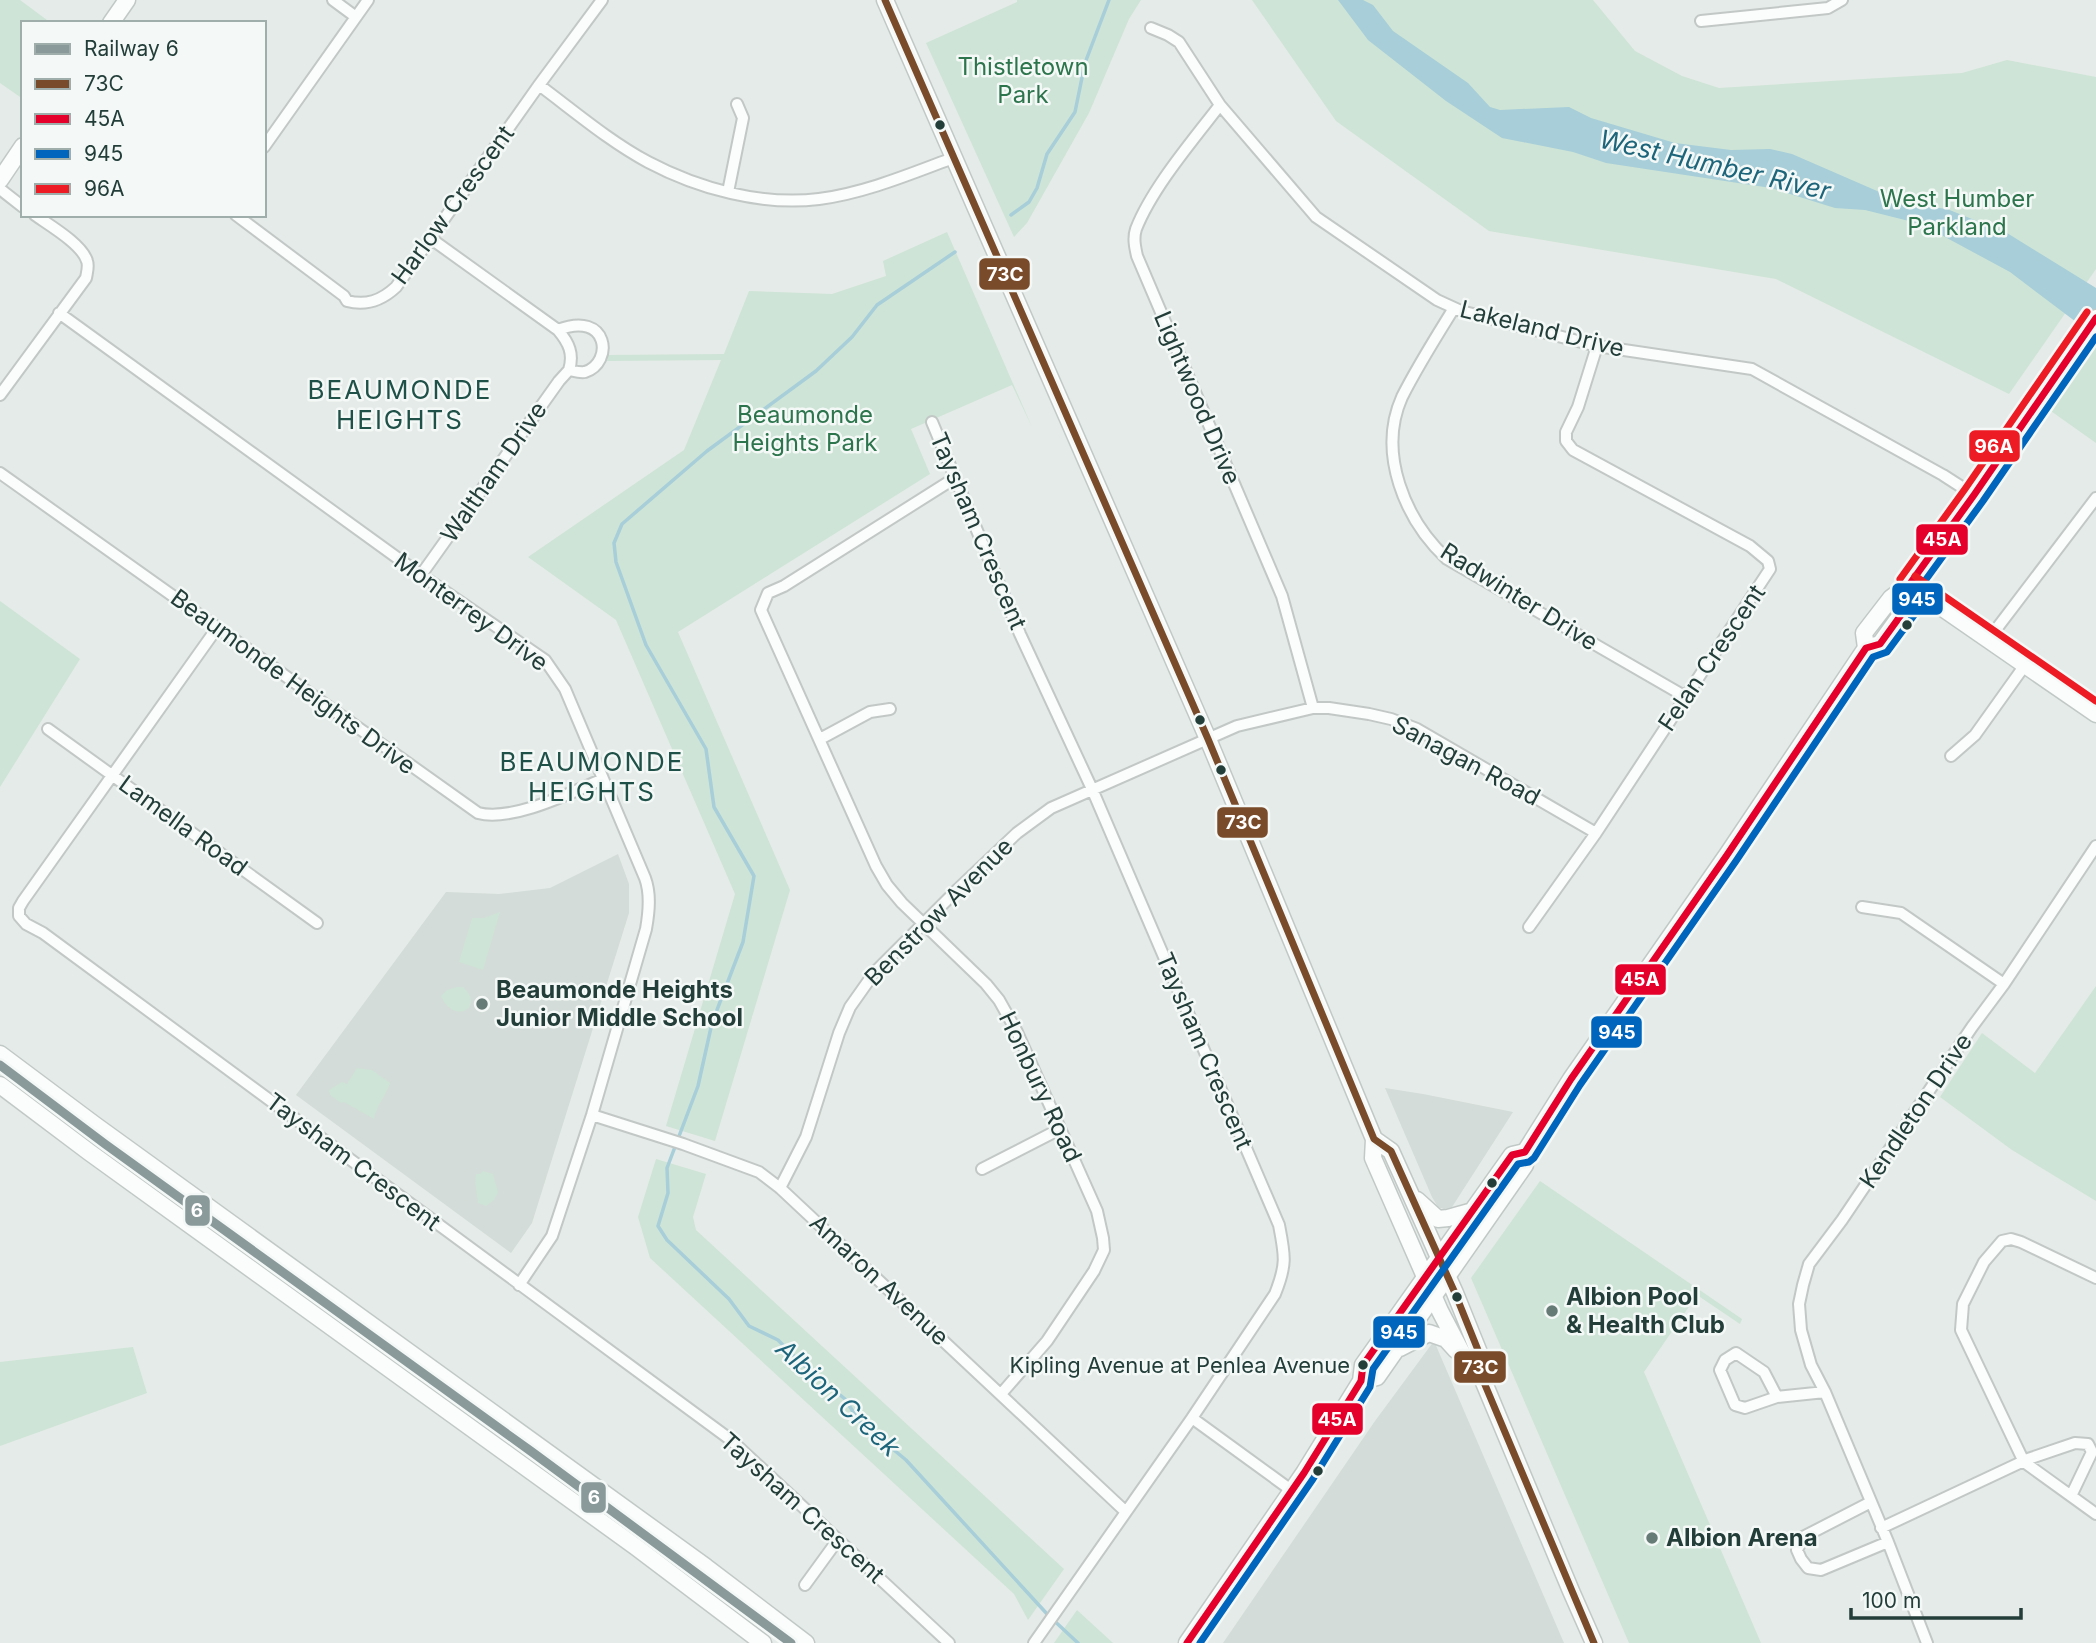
<svg xmlns="http://www.w3.org/2000/svg" width="2096" height="1643" viewBox="0 0 2096 1643" font-family="Inter,sans-serif">
	<style>
		.built { fill: #d3dcd8 }
		.green { fill: #cee4d6 }
		.water { fill: #a7ced9 }
		.lines { fill: none; stroke-linecap: round; stroke-linejoin: round }
		.stream { stroke: #a7ced9; stroke-width: 3.5 }
		.street-casing { stroke: #c2c8c6; stroke-width: 14 }
		.secondary-casing { stroke: #c1c9c6; stroke-width: 19 }
		.street { stroke: #fbfcfc; stroke-width: 10 }
		.secondary { stroke: #fbfcfc; stroke-width: 16 }
		.bus-1-casing { stroke: #f4f9f7; stroke-width: 12 }
		.bus-2-casing { stroke: #f4f9f7; stroke-width: 12 }
		.bus-3-casing { stroke: #f4f9f7; stroke-width: 12 }
		.bus-4-casing { stroke: #f4f9f7; stroke-width: 12 }
		.bus-1 { stroke: #7a4b2a; stroke-width: 7 }
		.bus-2 { stroke: #e4002b; stroke-width: 7 }
		.bus-3 { stroke: #0065bd; stroke-width: 7 }
		.bus-4 { stroke: #ed1c24; stroke-width: 7 }
		.rail-1-casing { stroke: #f4f9f7; stroke-width: 14 }
		.rail-1 { stroke: #8a999a; stroke-width: 9 }
		.bus-dot { fill: #233e39; stroke: #f4f9f7; stroke-width: 2.5 }
		.poi-dot { fill: #677b76; stroke: #f4f9f7; stroke-width: 2.5 }
		.labels { text-anchor: middle; stroke-width: 5; stroke-linejoin: round; paint-order: stroke }
		.bus-label { font-size: 22px; fill: #233e39; stroke: #f4f9f7; text-anchor: end }
		.park-label { font-size: 24px; fill: #2d754d; stroke: #f4f9f7 }
		.street-label { font-size: 24px; fill: #233e39; stroke: #f4f9f7 }
		.poi-label { font-size: 24px; font-weight: bold; fill: #233e39; stroke: #f4f9f7; text-anchor: start }
		.water-label { font-size: 26px; font-style: italic; fill: #1d657b; stroke: #f4f9f7 }
		.neighbourhood-label { font-size: 26px; letter-spacing: 2px; fill: #1f5148; stroke: #f4f9f7 }
		.line-badge { stroke: #f4f9f7; stroke-width: 2.5 }
		.badge-label { font-size: 19px; text-anchor: middle; font-weight: bold; fill: #fff }
	</style>
	<rect width="100%" height="100%" fill="#e5ebe8"/>
	<!-- built -->
	<path class="built" d="M618 854 629 884V913L532 1223 511 1253 296 1095 446 892 499 894 550 888Z
		M1385 1088 1423 1094 1513 1112 1452 1207 1444 1209 1438 1207 1432 1197Z
		M1434 1341 1564 1643H1223L1375 1421Z"/>
	<!-- green -->
	<path class="green" d="M0 0H20L51 23H23V99L0 83Z
		M1017 0H1141L1129 19 1089 113 1027 223 1014 237 926 43 1017 2Z
		M1252 0H1593L1635 51 1682 76 1719 88 1962 73 2007 60 2096 77V269L2009 394 1776 279 1489 231 1336 121Z
		M947 232 1032 427 1012 385 911 429 930 474 678 632 790 890 715 1141 666 1126 735 894 616 620 528 557 684 450 721 360 607 361 608 355 724 354 749 291 832 294 886 276 883 261Z
		M2096 341V443L2048 409Z
		M0 601 80 659 0 787Z
		M500 912 483 970 459 962 472 918H484Z
		M2096 986V1201L2012 1150 1940 1097 1982 1033 2035 1073Z
		M457 987H463C486 1007 454 1026 441 996L447 990Z
		M357 1068 372 1070 390 1083C386 1096 376 1106 374 1119L344 1102 341 1103 330 1095 329 1090 342 1082 347 1084Z
		M656 1159 706 1174 693 1217 696 1230 1064 1569 1028 1620 1014 1594 650 1258 638 1217Z
		M483 1171 493 1174 498 1192 494 1200 486 1206 478 1203 475 1182 476 1174H480Z
		M1540 1181 1742 1319 1740 1324 1697 1295 1644 1372 1761 1643H1629L1471 1278Z
		M133 1347 147 1393 0 1446V1362Z
		M1077 1610 1113 1643H1054Z"/>
	<!-- water -->
	<path class="water" d="M1338 0H1363L1373 5 1393 31 1468 83 1490 107 1500 110 1569 107 1591 118 1675 143 1731 150 1770 149 1792 154 1907 204 1947 209 2007 233 2096 288V337L2010 272 1921 224 1865 210 1835 208 1771 188 1606 163 1573 152 1502 138 1446 101 1368 40Z"/>
	<g class="lines">
		<!-- stream -->
		<path class="stream" d="M1011 215 1029 202 1037 188 1047 154 1075 112 1085 63 1109 0
			M955 252 877 305 852 337 816 371 707 451 622 524 614 543 616 562 646 645 706 749 714 807 754 876 743 942 712 1023 698 1086 667 1168 668 1193 658 1226 667 1240 729 1299 749 1326 778 1340 802 1364 845 1399 859 1421 906 1460 1048 1615 1078 1643"/>
		<!-- street casing -->
		<g class="street-casing">
			<path id="street" d="M333 0 356 17
				M1701 21 1828 8 1842 0
				M1151 28 1168 35 1179 42 1220 105 1316 217 1437 300 1461 311 1597 346 1752 369 1943 475 1974 495
				M539 85C574 111 609 141 648 162 699 189 762 206 819 199 865 193 910 174 953 158
				M1220 105C1193 140 1152 188 1136 229 1133 238 1135 247 1137 256L1282 596 1313 708
				M264 147 368 0
				M0 189 23 207
				M728 192 743 118 737 104
				M236 215 344 296 347 301C366 306 381 301 396 287L539 85 602 0
				M1454 308C1436 337 1417 367 1402 397 1377 453 1405 520 1447 559L1686 697
				M59 313 421 575 545 660 565 689 645 878C651 894 649 912 646 929L592 1115 552 1236 519 1285
				M558 330C569 343 574 354 569 370
				M0 395 86 278C87 272 89 266 87 261 82 244 49 225 35 215
				M932 422 1020 634 1092 789 1279 1225C1285 1256 1287 1264 1275 1294L1192 1418 1034 1643
				M0 473 478 813C512 822 570 793 603 779
				M955 478 784 586 768 593 761 610 876 866 887 885 902 903 986 984 999 1000 1017 1032 1097 1211 1103 1238 1104 1250 1094 1271 1047 1341 1001 1394
				M421 575 559 381 569 370C574 371 580 373 585 372 614 363 609 310 558 330L430 238
				M217 628 23 901 19 908V916L26 924 43 933 731 1440 949 1643
				M1988 640 2096 498
				M48 729 317 923
				M820 739 870 712 890 709
				M1951 756 1975 735 2025 665
				M1862 907 1901 913 2004 984
				M1529 927 1596 833 1770 569 1768 561 1750 546 1573 450 1566 441V432L1578 407 1597 346
				M592 1115 683 1144 759 1172 780 1188 1126 1512
				M982 1169 1060 1129
				M780 1188 806 1137 839 1033 850 1007 874 973 958 889 1017 833 1051 808 1237 726 1313 708H1329L1369 714 1391 719 1417 729 1596 833
				M2096 1278 2021 1242 2011 1239 2002 1241 1984 1262 1963 1304 1961 1330 2024 1462 2096 1514
				M1777 1397 1764 1372 1736 1353 1725 1360 1720 1370 1735 1405 1745 1408 1777 1397 1825 1392
				M1192 1418 1291 1490
				M1871 1502 1803 1537 1797 1550 1801 1559 1808 1568 1821 1570 1888 1542
				M1881 1528 2028 1459 2075 1443 2088 1444 2092 1452 2071 1496
				M805 1585 837 1541
				M1927 1643 1888 1542 1825 1392 1811 1365 1801 1330 1799 1304 1803 1285 1809 1264 1842 1220 1972 1027 2004 984 2096 846"/>
		</g>
		<!-- secondary casing -->
		<g class="secondary-casing">
			<path id="secondary" d="M885 0 1208 739 1374 1139 1373 1158 1440 1311 1464 1357 1480 1373
				M111 23 127 0
				M0 180 23 146
				M1909 585 2096 714
				M1866 648 1880 644 1906 608 1909 585
				M0 1054 95 1125 706 1567 806 1643
				M0 1085 89 1152 636 1547 763 1643
				M1374 1139 1391 1151 1455 1293 1480 1355V1373L1571 1591 1594 1643
				M1417 1200 1438 1219 1448 1218 1473 1211
				M1400 1348 1429 1333 1446 1339 1456 1350
				M1361 1381 1377 1377 1525 1165V1152L1571 1079 1727 855 1866 648 1864 633 1891 598 1909 585 1920 571 2096 318
				M1187 1643 1304 1473 1361 1381 1363 1365 1512 1155 1525 1152"/>
		</g>
		<!-- street -->
		<use href="#street" class="street"/>
		<!-- secondary -->
		<use href="#secondary" class="secondary"/>
		<!-- bus-1 casing -->
		<g class="bus-1-casing">
			<path id="bus-1" d="M885 0 1208 739 1374 1139 1391 1151 1455 1293 1480 1355V1373L1594 1643"/>
		</g>
		<!-- bus-2 casing -->
		<g class="bus-2-casing">
			<path id="bus-2" d="M1187 1643 1304 1473 1361 1381 1363 1365 1512 1155 1525 1152 1571 1079 1727 855 1866 648 1880 644 1906 608 1909 585 1974 495 2096 318"/>
		</g>
		<!-- bus-3 casing -->
		<g class="bus-3-casing">
			<path id="bus-3" d="M1200 1643 1313 1479 1370 1387 1373 1369 1518 1164 1529 1162 1534 1158 1580 1085 1736 861 1873 657 1887 652 1915 614 1919 589 1983 501 2096 337"/>
		</g>
		<!-- bus-4 casing -->
		<g class="bus-4-casing">
			<path id="bus-4" d="M1915 576 2096 701
				M1900 579 1965 489 2087 312"/>
		</g>
		<!-- bus-1 -->
		<use href="#bus-1" class="bus-1"/>
		<!-- bus-2 -->
		<use href="#bus-2" class="bus-2"/>
		<!-- bus-3 -->
		<use href="#bus-3" class="bus-3"/>
		<!-- bus-4 -->
		<use href="#bus-4" class="bus-4"/>
		<!-- rail-1 casing -->
		<g class="rail-1-casing">
			<path id="rail-1" d="M0 1065 105 1144 532 1452 791 1643"/>
		</g>
		<!-- rail-1 -->
		<use href="#rail-1" class="rail-1"/>
	</g>
	<!-- markers -->
	<g class="bus-dot">
		<circle cx="940" cy="125" r="6"/>
		<circle cx="1907" cy="625" r="6"/>
		<circle cx="1200" cy="720" r="6"/>
		<circle cx="1221" cy="770" r="6"/>
		<circle cx="1492" cy="1183" r="6"/>
		<circle cx="1457" cy="1297" r="6"/>
		<circle cx="1363" cy="1365" r="6"/>
		<circle cx="1318" cy="1471" r="6"/>
	</g>
	<g class="poi-dot">
		<circle cx="482" cy="1004" r="7"/>
		<circle cx="1552" cy="1311" r="7"/>
		<circle cx="1652" cy="1538" r="7"/>
	</g>
	<g class="labels">
		<!-- bus labels -->
		<g class="bus-label">
			<text x="1350" y="1373">Kipling Avenue at Penlea Avenue</text>
		</g>
		<!-- park labels -->
		<g class="park-label">
			<text x="1023" y="75">Thistletown<tspan x="1023" dy="28">Park</tspan></text>
			<text x="1957" y="207">West Humber<tspan x="1957" dy="28">Parkland</tspan></text>
			<text x="805" y="423">Beaumonde<tspan x="805" dy="28">Heights Park</tspan></text>
		</g>
		<!-- street labels -->
		<g class="street-label">
			<text transform="translate(453 205) rotate(-54)" y="8">Harlow Crescent</text>
			<text transform="translate(1542 329) rotate(14)" y="8">Lakeland Drive</text>
			<text transform="translate(1197 398) rotate(67)" y="8">Lightwood Drive</text>
			<text transform="translate(494 472) rotate(-55)" y="8">Waltham Drive</text>
			<text transform="translate(978 531) rotate(67)" y="8">Taysham Crescent</text>
			<text transform="translate(1519 597) rotate(32)" y="8">Radwinter Drive</text>
			<text transform="translate(471 612) rotate(36)" y="8">Monterrey Drive</text>
			<text transform="translate(1712 658) rotate(-56)" y="8">Felan Crescent</text>
			<text transform="translate(293 682) rotate(36)" y="8">Beaumonde Heights Drive</text>
			<text transform="translate(1466 761) rotate(28)" y="8">Sanagan Road</text>
			<text transform="translate(183 826) rotate(36)" y="8">Lamella Road</text>
			<text transform="translate(939 912) rotate(-45)" y="8">Benstrow Avenue</text>
			<text transform="translate(1204 1051) rotate(67)" y="8">Taysham Crescent</text>
			<text transform="translate(1040 1087) rotate(65)" y="8">Honbury Road</text>
			<text transform="translate(1916 1111) rotate(-56)" y="8">Kendleton Drive</text>
			<text transform="translate(353 1162) rotate(37)" y="8">Taysham Crescent</text>
			<text transform="translate(879 1280) rotate(43)" y="8">Amaron Avenue</text>
			<text transform="translate(802 1508) rotate(42)" y="8">Taysham Crescent</text>
		</g>
		<!-- poi labels -->
		<g class="poi-label">
			<text x="496" y="998">Beaumonde Heights<tspan x="496" dy="28">Junior Middle School</tspan></text>
			<text x="1566" y="1305">Albion Pool<tspan x="1566" dy="28">&amp; Health Club</tspan></text>
			<text x="1666" y="1546">Albion Arena</text>
		</g>
		<!-- water labels -->
		<g class="water-label">
			<text transform="translate(1715 165) rotate(13)" y="9">West Humber River</text>
			<text transform="translate(838 1398) rotate(43)" y="9">Albion Creek</text>
		</g>
		<!-- neighbourhood labels -->
		<g class="neighbourhood-label">
			<text x="400" y="399">BEAUMONDE<tspan x="400" dy="30">HEIGHTS</tspan></text>
			<text x="592" y="771">BEAUMONDE<tspan x="592" dy="30">HEIGHTS</tspan></text>
		</g>
	</g>
	<g class="line-badge">
		<rect x="978" y="257" width="53" height="34" rx="7" fill="#7a4b2a"/>
		<rect x="1968" y="429" width="53" height="34" rx="7" fill="#ed1c24"/>
		<rect x="1915" y="523" width="54" height="33" rx="7" fill="#e4002b"/>
		<rect x="1891" y="582" width="53" height="34" rx="7" fill="#0065bd"/>
		<rect x="1216" y="806" width="53" height="33" rx="7" fill="#7a4b2a"/>
		<rect x="1614" y="963" width="53" height="33" rx="7" fill="#e4002b"/>
		<rect x="1590" y="1015" width="53" height="34" rx="7" fill="#0065bd"/>
		<rect x="184" y="1194" width="27" height="33" rx="7" fill="#8a999a"/>
		<rect x="1372" y="1315" width="54" height="34" rx="7" fill="#0065bd"/>
		<rect x="1453" y="1350" width="54" height="34" rx="7" fill="#7a4b2a"/>
		<rect x="1311" y="1402" width="53" height="34" rx="7" fill="#e4002b"/>
		<rect x="580" y="1481" width="27" height="33" rx="7" fill="#8a999a"/>
	</g>
	<g class="badge-label">
		<text x="1005" y="281">73C</text>
		<text x="1994" y="453">96A</text>
		<text x="1942" y="546">45A</text>
		<text x="1917" y="606">945</text>
		<text x="1243" y="829">73C</text>
		<text x="1640" y="986">45A</text>
		<text x="1617" y="1039">945</text>
		<text x="197" y="1217">6</text>
		<text x="1399" y="1339">945</text>
		<text x="1480" y="1374">73C</text>
		<text x="1337" y="1426">45A</text>
		<text x="594" y="1504">6</text>
	</g>
	<!-- legend -->
	<rect x="21" y="21" width="245" height="196" fill="#f4f9f7" stroke="#a0aeab" stroke-width="2"/>
	<rect x="35" y="44" width="35" height="10" fill="#8a999a" stroke="#a0aeab" stroke-width="2"/>
	<text x="84" y="56" font-size="21" fill="#233e39">Railway 6</text>
	<rect x="35" y="79" width="35" height="10" fill="#7a4b2a" stroke="#a0aeab" stroke-width="2"/>
	<text x="84" y="91" font-size="21" fill="#233e39">73C</text>
	<rect x="35" y="114" width="35" height="10" fill="#e4002b" stroke="#a0aeab" stroke-width="2"/>
	<text x="84" y="126" font-size="21" fill="#233e39">45A</text>
	<rect x="35" y="149" width="35" height="10" fill="#0065bd" stroke="#a0aeab" stroke-width="2"/>
	<text x="84" y="161" font-size="21" fill="#233e39">945</text>
	<rect x="35" y="184" width="35" height="10" fill="#ed1c24" stroke="#a0aeab" stroke-width="2"/>
	<text x="84" y="196" font-size="21" fill="#233e39">96A</text>
	<!-- scale -->
	<path d="M1851 1608v10h170v-10" fill="none" stroke="#233e39" stroke-width="3.5"/>
	<text x="1862" y="1608" font-size="21" fill="#233e39" stroke="#f4f9f7" stroke-width="5" paint-order="stroke">100 m</text>
</svg>
